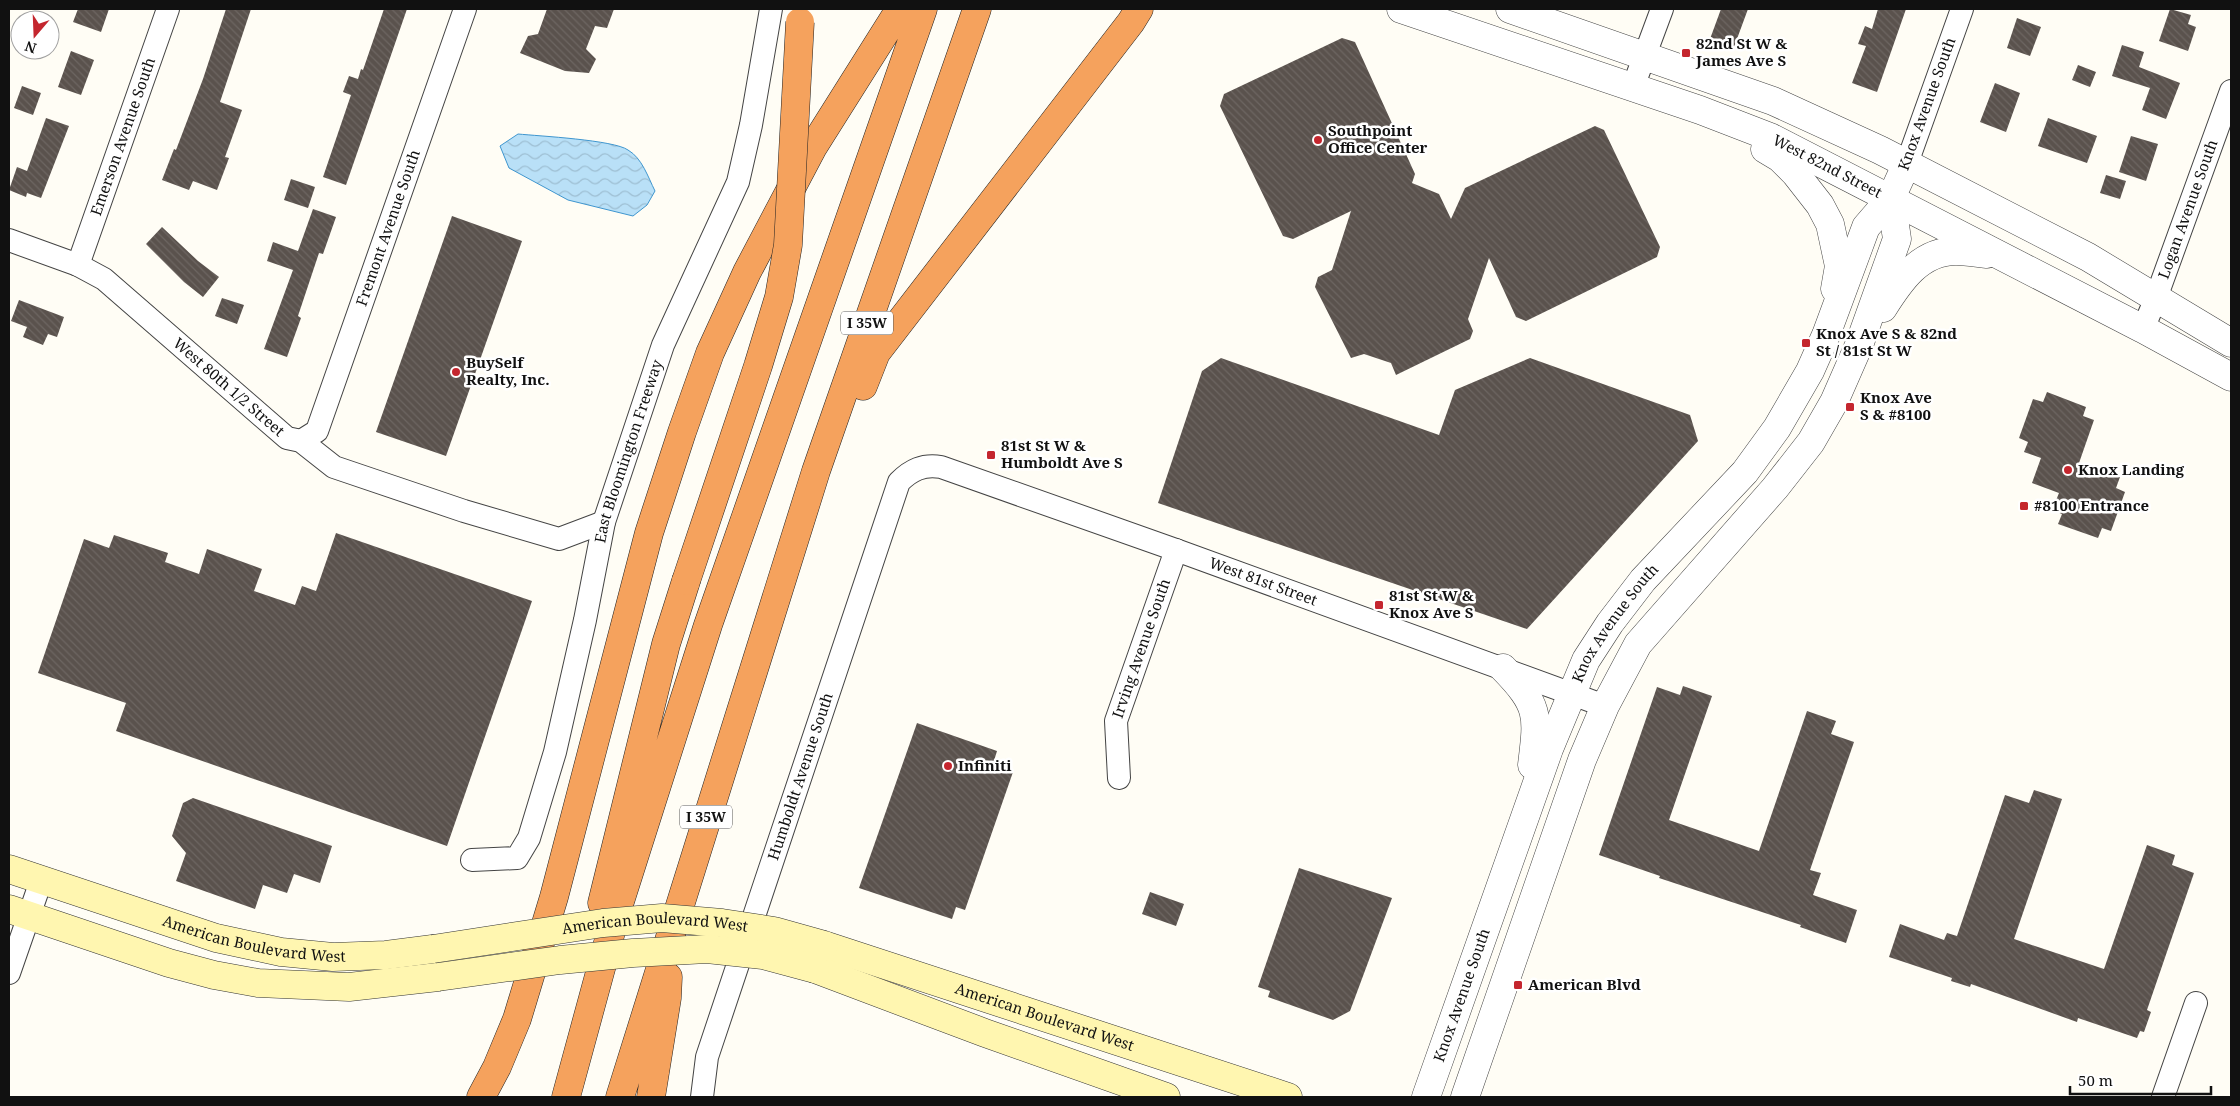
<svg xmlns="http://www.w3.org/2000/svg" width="2240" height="1106" viewBox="0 0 2240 1106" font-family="'Noto Serif',serif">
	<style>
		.water { fill: url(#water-waves); stroke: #3f96cf }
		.building { fill: url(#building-back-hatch) }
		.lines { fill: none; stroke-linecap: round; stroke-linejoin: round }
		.minor-casing { stroke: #444; stroke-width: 24 }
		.tertiary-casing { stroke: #444; stroke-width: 29 }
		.secondary-casing { stroke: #333; stroke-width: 29 }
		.motorway-casing { stroke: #222; stroke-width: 29 }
		.minor { stroke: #fff; stroke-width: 22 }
		.tertiary { stroke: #fff; stroke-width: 28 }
		.secondary { stroke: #fff6b0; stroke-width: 28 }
		.motorway { stroke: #f5a25d; stroke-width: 28 }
		.secondary-bridge-casing { stroke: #333; stroke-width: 29; stroke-linecap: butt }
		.motorway-bridge-casing { stroke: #222; stroke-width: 29; stroke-linecap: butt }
		.secondary-bridge { stroke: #fff6b0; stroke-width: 28 }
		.motorway-bridge { stroke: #f5a25d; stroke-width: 28 }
		.poi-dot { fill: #c4262e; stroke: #fff; stroke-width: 2 }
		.labels { text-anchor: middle; stroke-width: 5; stroke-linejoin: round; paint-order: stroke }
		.shield { fill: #fff; stroke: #585858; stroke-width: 1 }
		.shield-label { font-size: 14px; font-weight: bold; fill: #111 }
		.poi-label { font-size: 15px; font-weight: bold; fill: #111; stroke: #fff; text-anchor: start }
		.street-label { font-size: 15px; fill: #111; stroke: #fff }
	</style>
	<defs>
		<pattern id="water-waves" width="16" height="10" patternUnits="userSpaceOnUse" patternTransform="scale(1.25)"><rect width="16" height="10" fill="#b9e0f7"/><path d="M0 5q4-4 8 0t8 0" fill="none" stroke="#9ebfd3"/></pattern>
		<pattern id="building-back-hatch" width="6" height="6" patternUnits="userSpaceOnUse" patternTransform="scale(1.25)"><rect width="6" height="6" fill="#5a524d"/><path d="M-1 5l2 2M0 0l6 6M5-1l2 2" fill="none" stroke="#6d6662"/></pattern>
	</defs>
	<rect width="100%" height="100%" fill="#fffdf5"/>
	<!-- water -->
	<path class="water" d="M518 134C539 136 614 140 628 150 642 158 648 177 655 191L647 205 633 216 568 200 509 168 500 146Z"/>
	<!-- building -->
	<path class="building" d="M78 9H109L101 32 73 22Z
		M226 9H251L220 102 242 110 225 157 229 158 217 190 193 181 189 190 162 180 174 149 176 150 203 79Z
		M384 9H407L346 185 323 177 351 95 343 92 349 76 358 79 361 69 363 70Z
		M547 9H614L607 28 595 26 586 49 596 59 589 73 565 71 520 53 528 36 538 34Z
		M1721 9H1748L1734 47 1710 39Z
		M1878 9H1906L1877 92 1852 83 1866 46 1858 44 1865 26 1872 29Z
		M2170 9 2191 15 2188 24 2196 27 2188 51 2159 41Z
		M2017 18 2041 27 2030 56 2007 48Z
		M1342 38 1355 42 1415 174 1412 183 1439 194 1451 219 1465 188 1595 126 1604 130 1660 247 1657 257 1526 321 1516 317 1489 258 1468 319 1473 331 1470 339 1396 375 1391 363 1364 354 1351 358 1315 287 1318 277 1332 270 1351 211 1293 239 1283 236 1220 106 1224 94Z
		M2122 45 2144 52 2139 67 2180 83 2166 119 2142 110 2150 88 2112 76Z
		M71 51 94 60 81 95 58 87Z
		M2078 65 2096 72 2090 87 2072 80Z
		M1995 83 2020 93 2006 132 1980 122Z
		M22 86 41 93 33 115 14 108Z
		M46 118 69 126 41 198 27 193 26 197 9 190 17 167 27 171Z
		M2048 118 2097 136 2087 163 2038 146Z
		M2131 136 2158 144 2146 181 2119 172Z
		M2106 175 2126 181 2120 199 2100 193Z
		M291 179 315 187 308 208 284 200Z
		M313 209 336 217 323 254 319 253 298 316 301 318 287 357 264 349 293 270 267 261 273 242 298 251Z
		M452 216 522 241 446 456 376 432Z
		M162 227 198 261 219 277 203 297 184 282 146 244Z
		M222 298 244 305 237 324 215 316Z
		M19 300 64 317 57 337 48 334 43 345 23 337 27 327 11 321Z
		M1221 358 1439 435 1455 390 1530 358 1690 415 1698 441 1527 629 1158 503 1202 371Z
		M2047 392 2086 407 2083 416 2094 420 2079 463 2120 477 2116 488 2125 492 2111 531 2102 528 2098 538 2058 524 2062 514 2052 510 2059 493 2032 483 2041 458 2024 452 2028 442 2019 438 2033 399 2043 402Z
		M336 533 532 601 447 846 116 731 126 703 38 673 84 539 109 548 114 535 168 553 165 562 199 574 207 549 262 569 254 591 295 605 302 586 316 591Z
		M1683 686 1712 696 1669 820 1759 851 1807 711 1836 721 1831 734 1854 742 1810 870 1821 873 1813 895 1857 910 1846 943 1800 927 1801 925 1659 878 1660 876 1599 855 1657 687 1680 695Z
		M917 723 997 751 993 764 1013 772 965 910 956 907 952 919 859 888Z
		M2034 790 2062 799 2014 939 2104 969 2147 845 2175 855 2172 865 2194 873 2147 1010 2151 1012 2144 1032 2140 1031 2137 1038 2078 1018 2077 1022 1971 984 1970 987 1951 981 1952 978 1889 957 1900 924 1944 940 1947 933 1957 936 2005 795 2029 803Z
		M193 798 332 846 320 883 294 874 287 893 263 885 255 909 176 881 186 853 172 836 183 803Z
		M1299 868 1392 898 1350 1011 1333 1020 1268 997 1270 991 1258 987Z
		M1150 892 1184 904 1176 926 1142 914Z"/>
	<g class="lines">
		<!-- minor casing -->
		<g class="minor-casing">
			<g id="minor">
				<path d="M1633 87 1662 9"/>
				<path d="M1907 163 1962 9"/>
				<path id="s1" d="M9 240 78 265 104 279 287 438 301 441 334 467 464 511 559 539 604 522"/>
				<path id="s2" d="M78 265 168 9"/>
				<path id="s3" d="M2143 329 2156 298 2231 91"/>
				<path id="s4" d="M301 441 317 431 465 9"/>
				<path id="s5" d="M1119 778 1116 721 1176 550"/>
				<path id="s6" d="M472 860 517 858 529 838 555 752 585 620 604 522 663 345 738 182 751 125 771 9"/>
				<path d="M9 973 41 881"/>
				<path id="s7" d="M702 1097 707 1057 899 482C911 470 923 464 941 467L1176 550 1605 706"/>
				<path d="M2163 1097 2196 1003"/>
			</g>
		</g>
		<!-- tertiary casing -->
		<g class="tertiary-casing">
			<g id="tertiary">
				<path id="s8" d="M1401 9 1700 110 1770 137 2143 329 2231 377"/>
				<path d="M1510 9 1773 101 1880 150 2088 257 2231 343"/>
				<path d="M1765 149 1780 158 1795 173 1820 205 1830 224 1839 266 1835 289"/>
				<path d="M1883 308C1900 281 1920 251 1956 251 1966 251 1977 253 1987 254"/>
				<path d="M1503 668C1540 706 1538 715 1532 765"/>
				<path id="s9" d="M1426 1097 1549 749 1586 660 1610 623 1643 580 1745 472 1777 428 1810 371 1826 335 1866 227 1891 198 1907 163"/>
				<path d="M1465 1097 1582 760 1605 706 1638 644 1775 488 1811 442 1834 402 1859 345 1897 239 1891 198"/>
			</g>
		</g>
		<!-- secondary casing -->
		<g class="secondary-casing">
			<g id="secondary">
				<path id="s10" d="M9 869 216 938 281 952 333 957 386 955 433 949"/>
				<path d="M9 909 169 963 214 975 258 983 349 987 438 977"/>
				<path id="s11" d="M824 945 1288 1097"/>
				<path d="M815 969 985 1033 1166 1097"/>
			</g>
		</g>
		<!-- motorway casing -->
		<g class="motorway-casing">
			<path id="motorway" d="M863 386 876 353 1131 22 1139 9
				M602 903 666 644 686 581
				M481 1097 497 1067 517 1019 554 897 649 533 682 432 710 353 747 272 813 147 900 9
				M566 1097 615 917 708 625 923 9
				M620 1097 816 471 977 9
				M651 1097 667 998 668 977"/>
		</g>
		<!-- minor -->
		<use href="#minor" class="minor"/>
		<!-- tertiary -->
		<use href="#tertiary" class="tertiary"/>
		<!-- secondary -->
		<use href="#secondary" class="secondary"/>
		<!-- motorway -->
		<use href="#motorway" class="motorway"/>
		<!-- secondary-bridge casing -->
		<g class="secondary-bridge-casing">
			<g id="secondary-bridge">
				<path id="s12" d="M433 949 603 923 662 918 722 923 774 931 824 945"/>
				<path d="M438 977 560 960 633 953 707 949 763 955 815 969"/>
			</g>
		</g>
		<!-- motorway-bridge casing -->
		<g class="motorway-bridge-casing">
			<path id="motorway-bridge" d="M686 581 758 366 779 297 788 245 800 22"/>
		</g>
		<!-- secondary-bridge -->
		<use href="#secondary-bridge" class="secondary-bridge"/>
		<!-- motorway-bridge -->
		<use href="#motorway-bridge" class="motorway-bridge"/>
	</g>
	<!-- markers -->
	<g class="poi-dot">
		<rect x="1681" y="48" width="10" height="10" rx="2.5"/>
		<circle cx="1318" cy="140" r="5"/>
		<rect x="1801" y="338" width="10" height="10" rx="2.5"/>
		<circle cx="456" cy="372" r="5"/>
		<rect x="1845" y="402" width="10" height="10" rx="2.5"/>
		<rect x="986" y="450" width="10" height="10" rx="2.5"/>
		<circle cx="2068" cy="470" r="5"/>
		<rect x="2019" y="501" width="10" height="10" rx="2.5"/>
		<rect x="1374" y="600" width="10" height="10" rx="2.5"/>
		<circle cx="948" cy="766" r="5"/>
		<rect x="1513" y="980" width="10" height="10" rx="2.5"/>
	</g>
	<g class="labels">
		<!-- shield labels -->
		<g class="shield">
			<rect x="841" y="311.5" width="52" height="23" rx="4"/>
			<rect x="680" y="805.5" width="52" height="23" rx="4"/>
		</g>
		<g class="shield-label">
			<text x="867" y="328">I 35W</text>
			<text x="706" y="822">I 35W</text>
		</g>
		<!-- poi labels -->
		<g class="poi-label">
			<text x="1696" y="49">82nd St W &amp;<tspan x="1696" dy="17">James Ave S</tspan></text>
			<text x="1328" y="136">Southpoint<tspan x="1328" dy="17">Office Center</tspan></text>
			<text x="1816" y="339">Knox Ave S &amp; 82nd<tspan x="1816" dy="17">St / 81st St W</tspan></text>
			<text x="466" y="368">BuySelf<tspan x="466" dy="17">Realty, Inc.</tspan></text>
			<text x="1860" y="403">Knox Ave<tspan x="1860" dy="17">S &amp; #8100</tspan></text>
			<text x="1001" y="451">81st St W &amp;<tspan x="1001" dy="17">Humboldt Ave S</tspan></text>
			<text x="2078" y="475">Knox Landing</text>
			<text x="2034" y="511">#8100 Entrance</text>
			<text x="1389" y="601">81st St W &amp;<tspan x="1389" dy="17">Knox Ave S</tspan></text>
			<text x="958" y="771">Infiniti</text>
			<text x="1528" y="990">American Blvd</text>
		</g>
		<!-- street labels -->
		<g class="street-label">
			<text transform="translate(1927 104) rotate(-70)" y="5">Knox Avenue South</text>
			<text dy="5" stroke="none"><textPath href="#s2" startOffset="136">Emerson Avenue South</textPath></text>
			<text dy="5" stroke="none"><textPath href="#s8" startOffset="455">West 82nd Street</textPath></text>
			<text dy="5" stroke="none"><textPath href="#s3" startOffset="128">Logan Avenue South</textPath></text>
			<text dy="5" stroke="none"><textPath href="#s4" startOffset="234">Fremont Avenue South</textPath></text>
			<text dy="5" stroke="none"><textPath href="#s1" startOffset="268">West 80th 1/2 Street</textPath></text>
			<text dy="5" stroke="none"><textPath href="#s6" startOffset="468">East Bloomington Freeway</textPath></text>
			<text dy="5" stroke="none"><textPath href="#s7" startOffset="1035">West 81st Street</textPath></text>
			<text dy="5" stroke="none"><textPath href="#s9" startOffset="512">Knox Avenue South</textPath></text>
			<text dy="5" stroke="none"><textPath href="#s5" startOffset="134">Irving Avenue South</textPath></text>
			<text dy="5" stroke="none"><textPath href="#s7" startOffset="336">Humboldt Avenue South</textPath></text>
			<text dy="5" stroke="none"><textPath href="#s12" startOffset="224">American Boulevard West</textPath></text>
			<text dy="5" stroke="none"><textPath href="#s10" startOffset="256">American Boulevard West</textPath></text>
			<text dy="5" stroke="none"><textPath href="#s9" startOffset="108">Knox Avenue South</textPath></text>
			<text dy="5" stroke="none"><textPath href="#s11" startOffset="232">American Boulevard West</textPath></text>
		</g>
	</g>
	<!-- border -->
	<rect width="2240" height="1106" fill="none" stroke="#111111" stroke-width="20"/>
	<!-- north arrow -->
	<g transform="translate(35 35) rotate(199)"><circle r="24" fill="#ffffff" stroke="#a0a0a0"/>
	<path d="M0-4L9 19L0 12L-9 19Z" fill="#c4262e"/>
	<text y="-8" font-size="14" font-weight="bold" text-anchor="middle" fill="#111111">N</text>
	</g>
	<!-- scale -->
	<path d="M2070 1086v8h141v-8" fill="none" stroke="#111111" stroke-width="2.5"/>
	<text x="2078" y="1086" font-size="15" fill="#111111" stroke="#ffffff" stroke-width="4" paint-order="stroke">50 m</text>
</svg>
